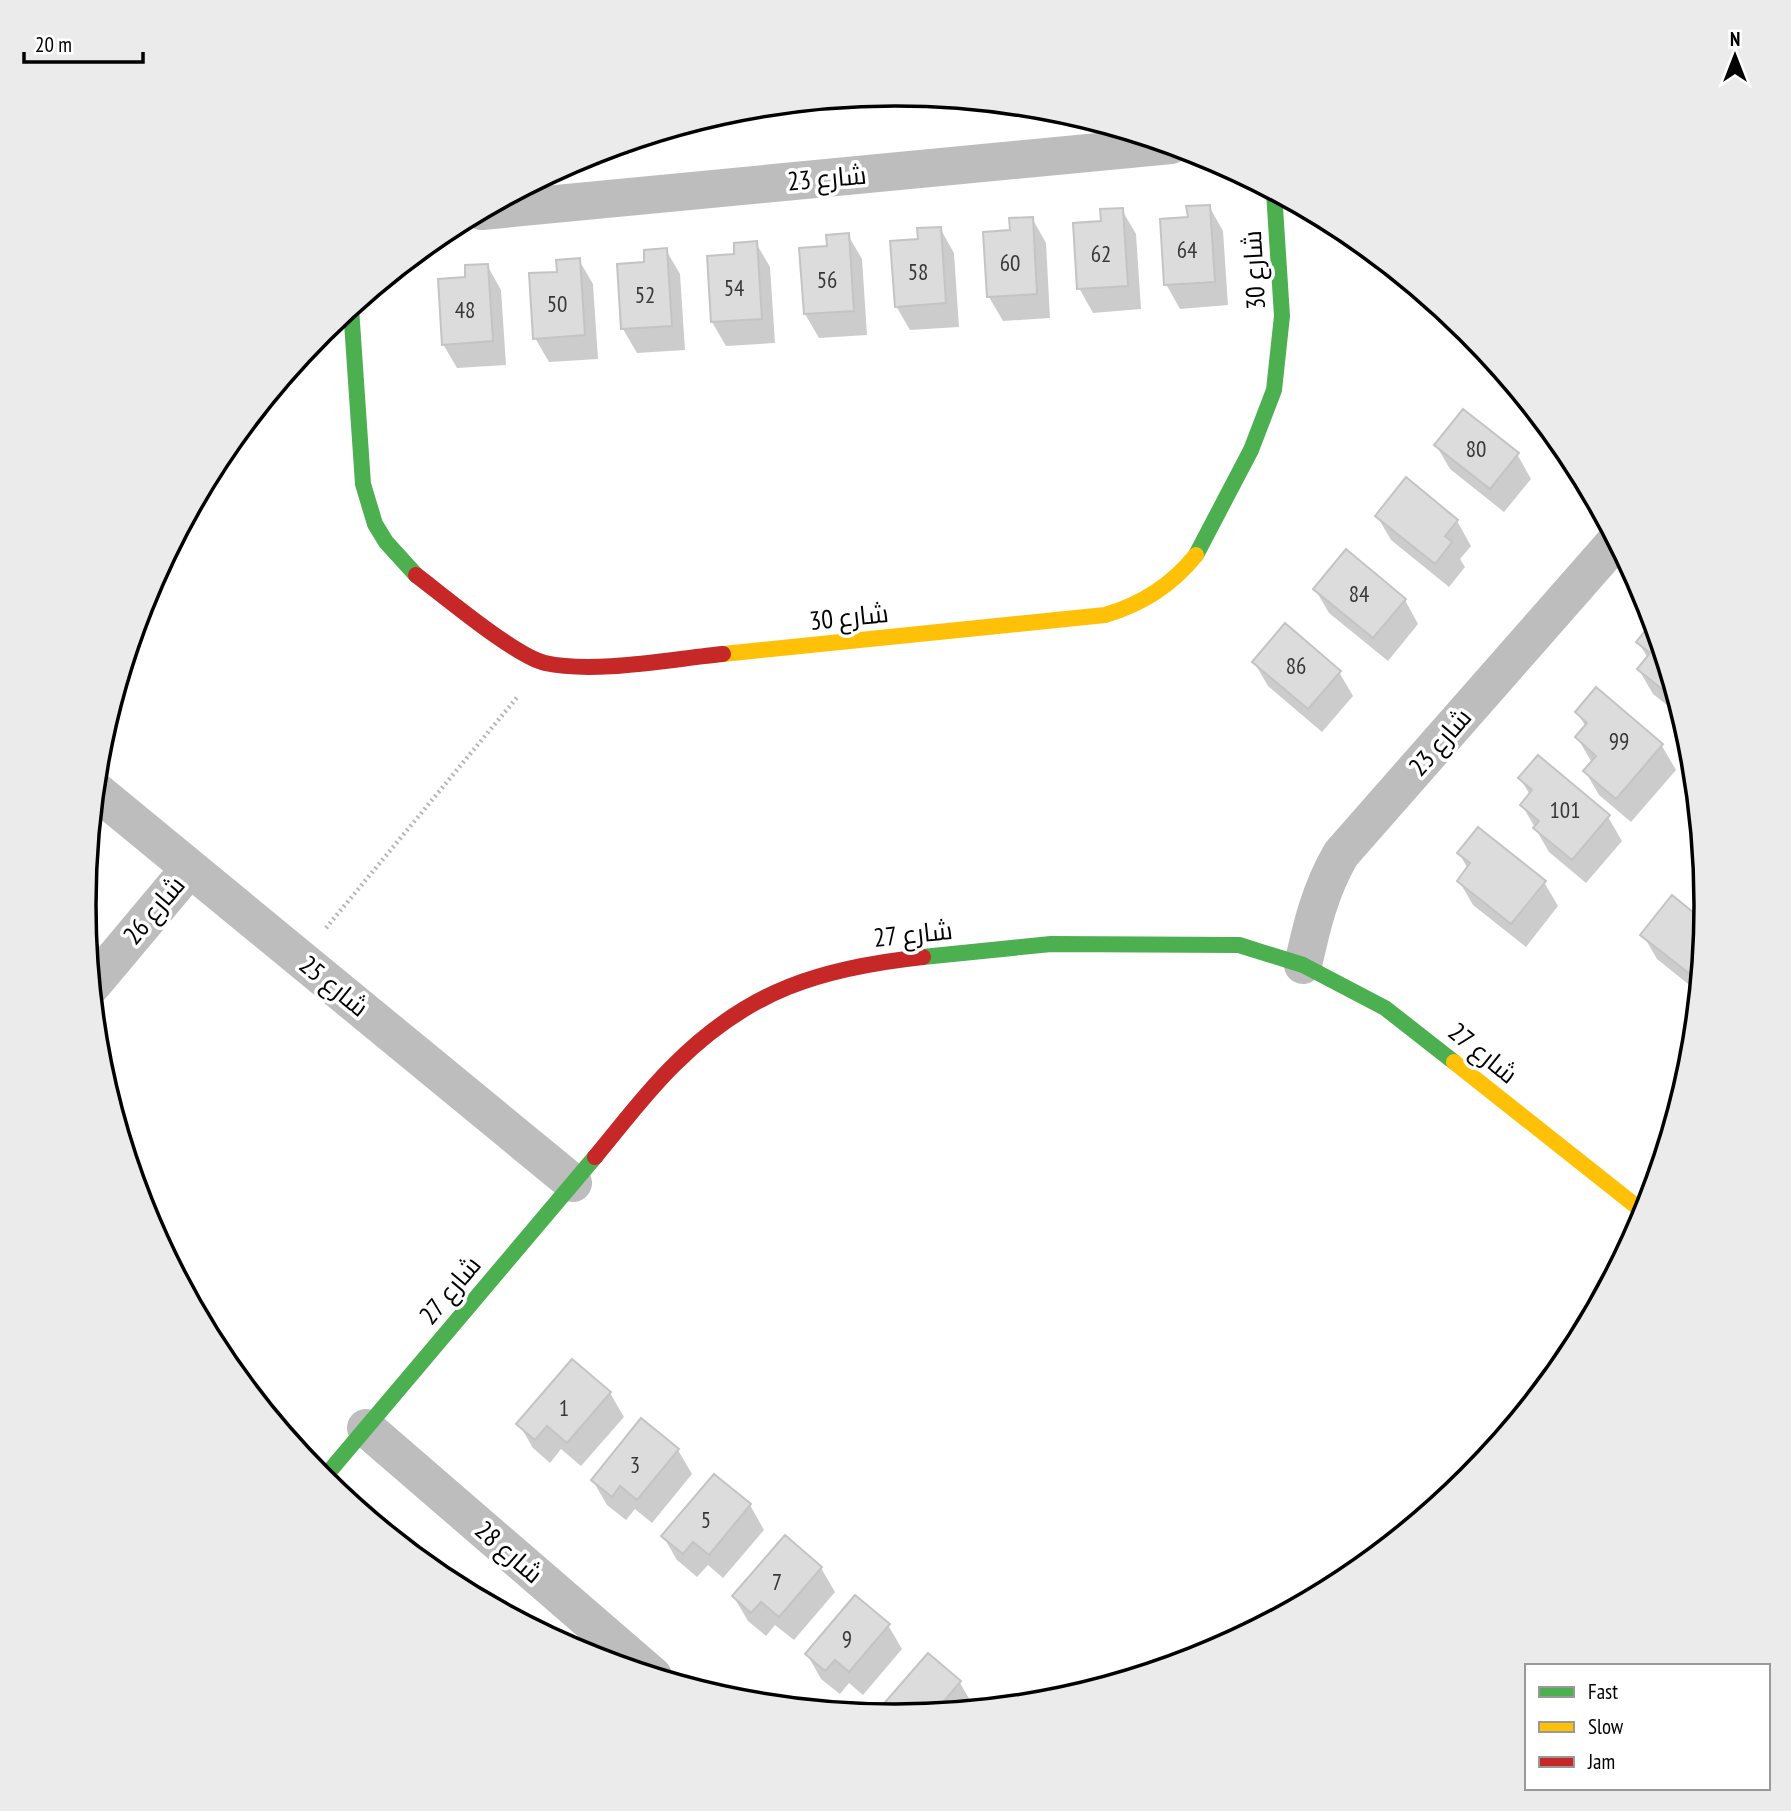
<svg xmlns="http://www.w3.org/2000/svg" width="1791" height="1811" viewBox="0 0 1791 1811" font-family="'PT Sans Narrow',Cairo,sans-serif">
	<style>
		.shadow { fill: #0003 }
		.building { fill: #dcdcdc; stroke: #c4c4c4; stroke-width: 2 }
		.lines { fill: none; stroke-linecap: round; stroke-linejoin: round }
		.path { stroke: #b8b8b8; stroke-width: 4.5; stroke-dasharray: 2 3.5; stroke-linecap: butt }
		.street { stroke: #bdbdbd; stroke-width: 38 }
		.fast { stroke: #4caf50; stroke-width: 16 }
		.slow { stroke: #ffc107; stroke-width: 16 }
		.jam { stroke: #c62828; stroke-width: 16 }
		.labels { text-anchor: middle; stroke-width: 7; stroke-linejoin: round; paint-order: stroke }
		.number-label { font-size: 23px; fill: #373737 }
		.street-label { font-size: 26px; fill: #000; stroke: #fff }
		.rim { fill: none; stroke: #000; stroke-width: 3.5 }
	</style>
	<rect width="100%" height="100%" fill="#fff"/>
	<!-- shadow -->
	<path class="shadow" d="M1209 206 1223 231 1228 305 1180 309 1166 284 1190 219Z
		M1122 210 1136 234 1141 309 1093 313 1079 288Z
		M1032 218 1046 243 1050 318 1003 321 989 297 984 233 1012 231Z
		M940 228 954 253 959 327 910 330 896 306 920 241Z
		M848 235 862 259 867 335 819 338 805 314 829 248Z
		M756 243 770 267 775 343 726 346 712 322Z
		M666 250 680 274 685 350 637 353 623 329 646 263Z
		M579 260 593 284 598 359 549 362 535 338Z
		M487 265 501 290 506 365 457 368 443 344 467 279Z
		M1497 365 1541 419 1509 391 1495 367Z
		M1436 445 1517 454 1531 479 1504 512 1450 469Z
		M1406 480 1457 521 1471 546 1460 559 1465 567 1449 587 1391 540 1377 516Z
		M1315 589 1405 600 1418 624 1388 661 1329 613Z
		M1654 623 1682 717 1653 694 1639 670 1648 658 1638 642Z
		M1254 662 1339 672 1353 696 1322 732 1268 686Z
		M1596 690 1662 746 1676 770 1631 822 1599 795 1585 771 1591 761 1577 737 1586 727 1577 712Z
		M1520 778 1608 817 1622 841 1586 883 1549 852 1522 805 1530 795Z
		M1459 853 1544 882 1558 906 1526 947 1473 905 1459 881 1468 869Z
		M1672 897 1705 924 1698 992 1657 959 1643 935Z
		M610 1393 624 1417 581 1466 561 1449 550 1463 533 1448 519 1424Z
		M678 1450 692 1474 652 1523 635 1509 626 1520 607 1505 593 1481Z
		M750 1505 764 1530 723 1578 708 1565 697 1577 677 1560 663 1536Z
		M821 1568 835 1592 794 1640 775 1625 766 1636 748 1621 734 1597Z
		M888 1625 902 1649 863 1695 849 1683 840 1694 821 1679 807 1654Z
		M928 1655 960 1683 974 1707 972 1709 895 1717 876 1715Z"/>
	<!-- building -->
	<path class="building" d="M1210 205 1215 282 1164 285 1160 219 1188 217 1186 206Z
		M1123 208 1128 286 1077 289 1073 223 1101 221 1100 209Z
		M1033 217 1037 294 987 297 983 232 1010 230 1009 218Z
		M941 227 946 303 895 307 890 241 918 239 917 228Z
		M849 233 854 311 804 314 799 248 827 246 826 235Z
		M757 241 762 319 711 322 707 256 734 254V243Z
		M667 248 672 326 621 329 617 264 644 262V250Z
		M580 258 585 335 533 339 529 273 557 272 556 260Z
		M488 264 493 341 442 345 438 279 465 277V265Z
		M1496 364 1512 383 1493 367Z
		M1463 409 1519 453 1490 489 1434 445Z
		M1406 477 1458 520 1445 536 1452 542 1435 564 1375 516Z
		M1346 549 1406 599 1373 638 1313 589Z
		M1653 621 1678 702 1637 669 1650 653 1636 642Z
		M1285 623 1341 671 1308 709 1252 662Z
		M1596 687 1663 744 1616 799 1583 771 1596 756 1575 737 1587 723 1575 712Z
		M1538 755 1610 815 1572 860 1533 828 1539 821 1520 805 1532 790 1518 778Z
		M1478 827 1546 881 1511 924 1457 881 1470 863 1457 853Z
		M1702 857 1704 870 1696 864Z
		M1672 895 1705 922 1699 981 1640 935Z
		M572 1359 611 1392 567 1443 547 1426 535 1440 516 1424Z
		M641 1418 679 1449 637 1500 620 1486 612 1497 591 1480Z
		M714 1474 751 1504 709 1555 693 1542 683 1554 661 1536Z
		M785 1535 822 1567 779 1617 761 1602 751 1613 732 1596Z
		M855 1595 890 1624 849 1672 835 1660 825 1671 805 1654Z
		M928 1653 961 1681 934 1713 895 1717 874 1715Z"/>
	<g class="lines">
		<!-- path -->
		<path class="path" d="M326 928 519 695"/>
		<!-- street -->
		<path class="street" d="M482 211 1171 145
			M95 790 573 1183
			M1303 965C1312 925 1320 890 1341 854L1616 541
			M92 985 190 868
			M366 1428 653 1676"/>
		<!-- fast -->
		<path class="fast" d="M351 308 363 484 375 524 386 542 416 575
			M1196 555 1251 450 1274 390 1282 316 1274 192
			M923 957 1051 944 1239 945 1303 965 1385 1008 1454 1062
			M322 1480 595 1157"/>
		<!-- slow -->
		<path class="slow" d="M723 654 1105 615C1143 604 1172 585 1196 555
			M1454 1062 1646 1214"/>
		<!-- jam -->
		<path class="jam" d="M416 575C444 596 515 656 545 663 595 674 671 659 723 654
			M595 1157C621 1126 646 1092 675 1064 749 990 821 968 923 957"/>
	</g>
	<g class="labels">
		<!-- number labels -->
		<g class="number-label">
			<text x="1187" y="258">64</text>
			<text x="1101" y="262">62</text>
			<text x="1010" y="271">60</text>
			<text x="918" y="280">58</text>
			<text x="827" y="288">56</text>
			<text x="734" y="296">54</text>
			<text x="645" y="303">52</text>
			<text x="557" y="312">50</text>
			<text x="465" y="318">48</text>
			<text x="1476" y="457">80</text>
			<text x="1359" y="602">84</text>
			<text x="1296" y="674">86</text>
			<text x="1619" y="749">99</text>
			<text x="1565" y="818">101</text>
			<text x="564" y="1416">1</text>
			<text x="635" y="1473">3</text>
			<text x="706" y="1528">5</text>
			<text x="777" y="1590">7</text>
			<text x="847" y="1647">9</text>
		</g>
		<!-- street labels -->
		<g class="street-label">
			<text transform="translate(827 178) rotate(-5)" y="9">شارع 23</text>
			<text transform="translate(1254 270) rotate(-93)" y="9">شارع 30</text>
			<text transform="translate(849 617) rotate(-6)" y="9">شارع 30</text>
			<text transform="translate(1440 742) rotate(-49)" y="9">شارع 23</text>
			<text transform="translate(154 910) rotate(-50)" y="9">شارع 26</text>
			<text transform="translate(913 934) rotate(-6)" y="9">شارع 27</text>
			<text transform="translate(334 986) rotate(39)" y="9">شارع 25</text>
			<text transform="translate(1483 1053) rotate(39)" y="9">شارع 27</text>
			<text transform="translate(450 1290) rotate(-50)" y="9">شارع 27</text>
			<text transform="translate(509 1552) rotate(41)" y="9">شارع 28</text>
		</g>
	</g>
	<!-- crop -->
	<path d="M0 0H1791V1811H0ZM96 905a799 799 0 1 1 1598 0a799 799 0 1 1-1598 0Z" fill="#ebebeb" fill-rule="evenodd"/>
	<path class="rim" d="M96 905a799 799 0 1 1 1598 0a799 799 0 1 1-1598 0Z"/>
	<!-- legend -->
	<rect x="1525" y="1664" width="245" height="126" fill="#ffffff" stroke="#999999" stroke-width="2"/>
	<rect x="1539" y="1687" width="35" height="10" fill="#4caf50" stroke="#999999" stroke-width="2"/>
	<text x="1588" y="1699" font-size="21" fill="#000000">Fast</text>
	<rect x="1539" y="1722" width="35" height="10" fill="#ffc107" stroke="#999999" stroke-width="2"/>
	<text x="1588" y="1734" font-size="21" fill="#000000">Slow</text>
	<rect x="1539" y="1757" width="35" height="10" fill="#c62828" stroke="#999999" stroke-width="2"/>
	<text x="1588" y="1769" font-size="21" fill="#000000">Jam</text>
	<!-- north arrow -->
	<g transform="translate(1735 56)" stroke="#ffffff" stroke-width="5" paint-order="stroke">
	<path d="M0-5L12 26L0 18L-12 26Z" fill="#000000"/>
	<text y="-10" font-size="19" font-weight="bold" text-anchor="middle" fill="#000000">N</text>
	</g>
	<!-- scale -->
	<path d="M24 52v10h119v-10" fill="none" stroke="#000000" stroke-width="3.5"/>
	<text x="35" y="52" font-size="21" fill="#000000" stroke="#ffffff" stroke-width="5" paint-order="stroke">20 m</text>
</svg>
